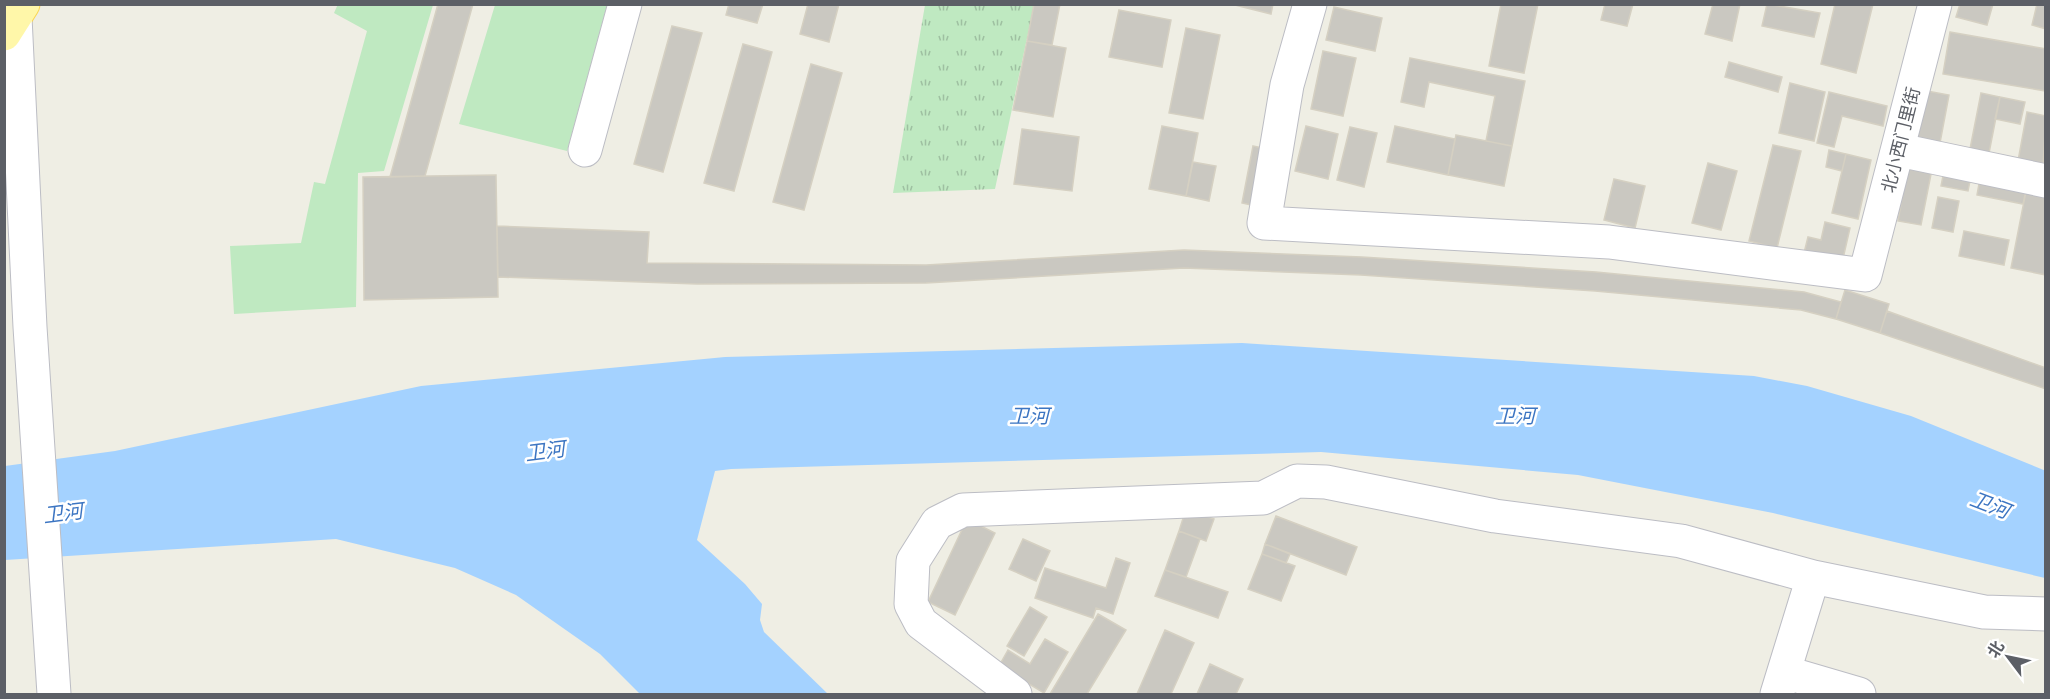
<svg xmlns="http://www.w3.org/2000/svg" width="2050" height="699" viewBox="0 0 2050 699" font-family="'Alegreya Sans','Noto Sans SC',sans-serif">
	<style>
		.green { fill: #bfe9c1 }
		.park { fill: url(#park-tufts) }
		.water { fill: #a4d2ff }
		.building { fill: #cac8c1; stroke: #d5d0c2; stroke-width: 1.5 }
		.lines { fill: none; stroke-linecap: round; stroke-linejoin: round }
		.minor-casing { stroke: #bcbdc4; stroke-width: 35 }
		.major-casing { stroke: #fad652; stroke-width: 35 }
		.minor { stroke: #fff; stroke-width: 33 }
		.major { stroke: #fff7a9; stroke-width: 33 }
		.labels { text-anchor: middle; stroke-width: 5; stroke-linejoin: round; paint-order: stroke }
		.street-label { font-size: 18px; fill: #5c5f66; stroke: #fff }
		.water-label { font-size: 20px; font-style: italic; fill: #3c75c2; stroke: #fff }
	</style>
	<defs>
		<pattern id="park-tufts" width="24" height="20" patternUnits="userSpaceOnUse" patternTransform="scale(1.5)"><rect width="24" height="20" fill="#bfe9c1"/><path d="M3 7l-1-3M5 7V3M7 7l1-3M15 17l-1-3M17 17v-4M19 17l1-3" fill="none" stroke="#9ec0a1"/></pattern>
	</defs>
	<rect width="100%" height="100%" fill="#efeee4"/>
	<!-- green -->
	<path class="green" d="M338 4 433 5 384 171 358 173 356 307 234 314 230 246 301 243 314 182 325 184 367 31 334 13Z
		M495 5H607L567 151 459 124Z"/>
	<!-- park -->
	<path class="park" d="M925 5H1034L995 189 893 193Z"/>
	<!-- water -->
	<path class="water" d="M1242 343 1754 376 1807 386 1911 416 2046 471 2045 578 1773 513 1578 475 1321 452 731 469 715 471 697 540 745 584 762 604 760 620 764 632 828 694H640L600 654 516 595 455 568 336 539 5 560V466L115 451 421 386 725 357Z"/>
	<!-- building -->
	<path class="building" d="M438 4H473L425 176 390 177Z
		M729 4H763L757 23 726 15Z
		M808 4H839L829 42 800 34Z
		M1034 4H1060L1052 45 1027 41Z
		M1231 4H1273L1271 14Z
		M1501 4H1538L1524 73 1489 66Z
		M1605 4H1633L1627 26 1601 20Z
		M1713 4H1740L1732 41 1705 34Z
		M1767 4 1820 13 1814 37 1762 26Z
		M1835 4H1873L1856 73 1821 64Z
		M1960 4H1993L1987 25 1956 17Z
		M2037 4H2046V29L2032 25Z
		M1334 7 1382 18 1375 51 1326 40Z
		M1119 10 1171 20 1162 67 1109 57Z
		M672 26 702 33 663 172 634 164Z
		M1186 28 1220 35 1203 119 1169 113Z
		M1950 32 2046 49V91L1943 74Z
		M1027 41 1066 48 1053 117 1013 110Z
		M743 44 772 52 734 191 704 183Z
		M1323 51 1356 58 1343 116 1311 109Z
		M1410 58 1525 81 1512 146 1486 141 1495 96 1429 82 1424 107 1401 102Z
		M1729 62 1782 77 1778 92 1725 77Z
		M811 64 842 73 804 210 773 202Z
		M1790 83 1825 92 1814 141 1779 133Z
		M1927 91 1949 95 1940 143 1917 139Z
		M1829 92 1887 106 1883 126 1842 116 1834 147 1817 143Z
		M1981 93 2000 97 1989 153 1970 149Z
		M2000 97 2025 102 2020 124 1995 119Z
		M2027 112 2046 116 2043 166 2018 161Z
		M1162 126 1198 133 1186 196 1149 189Z
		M1306 126 1338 134 1328 179 1295 171Z
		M1395 126 1455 139 1448 175 1387 162Z
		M1350 127 1377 133 1364 187 1337 180Z
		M1022 129 1079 137 1072 191 1014 184Z
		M1456 135 1512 146 1504 186 1448 175Z
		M1773 145 1801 151 1777 248 1749 241Z
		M1253 146 1268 149 1256 206 1242 203Z
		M1829 150 1846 154 1842 171 1826 167Z
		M1846 154 1871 160 1858 219 1832 213Z
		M1193 162 1216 166 1209 201 1186 196Z
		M1708 163 1737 171 1721 230 1692 223Z
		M1908 165 1932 169 1921 225 1898 221Z
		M1945 166 1972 171 1968 191 1941 186Z
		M1981 173 2027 186 2023 204 1977 195Z
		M496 175 498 297 364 300 363 177Z
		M1614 179 1645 186 1635 228 1604 220Z
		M2027 186 2046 190V275L2011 268Z
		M1938 197 1959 201 1953 232 1932 228Z
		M1825 222 1850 228 1842 263 1804 253 1808 237 1821 240Z
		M497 226 649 232 647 263 926 265 1184 250 1362 257 1596 272 1804 292 1841 302 1836 319 1801 310 1595 291 1361 275 1184 268 926 283 697 284 498 277Z
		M1964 231 2009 240 2004 265 1959 256Z
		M1845 290 1889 304 1880 333 1836 319Z
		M1887 311 2046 368V389L1880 333Z
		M1186 509 1214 519 1206 541 1179 531Z
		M1276 516 1357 547 1346 575 1265 544Z
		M967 519 995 533 955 615 928 602Z
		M1179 531 1200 539 1186 577 1165 570Z
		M1023 539 1050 551 1036 581 1009 569Z
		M1265 544 1290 554 1286 563 1262 554Z
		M1262 554 1295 566 1281 601 1248 589Z
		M1116 558 1130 563 1113 614 1096 608 1093 618 1035 598 1045 568 1106 588Z
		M1165 570 1228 592 1218 618 1155 596Z
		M1030 607 1047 617 1024 656 1007 646Z
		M1098 614 1126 630 1087 694H1050Z
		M1165 630 1194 643 1171 694H1137Z
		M1045 639 1068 652 1044 693 999 666 1008 650 1030 664Z
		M1210 664 1243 679 1236 694H1197Z"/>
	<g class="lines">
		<!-- minor casing -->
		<g class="minor-casing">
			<path id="minor" d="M1310 4 1287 85 1264 223 1609 242 1865 275 1935 4
				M15 17 30 327 54 694
				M585 150 625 4
				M1899 150 2046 181
				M1784 672 1859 694
				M1015 694 921 623 911 604 913 561 937 523 963 510 1263 498 1297 481 1326 482 1495 516 1681 541 1813 577 1984 612 2046 614
				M1777 694 1813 577"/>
		</g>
		<!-- major casing -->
		<g class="major-casing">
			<path id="major" d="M4 34 23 4"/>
		</g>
		<!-- minor -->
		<use href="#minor" class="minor"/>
		<!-- major -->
		<use href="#major" class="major"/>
	</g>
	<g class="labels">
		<!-- street labels -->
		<g class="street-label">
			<text transform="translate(1901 140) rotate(-76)" y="6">北小西门里街</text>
		</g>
		<!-- water labels -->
		<g class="water-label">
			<text x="1029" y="423">卫河</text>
			<text x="1515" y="423">卫河</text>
			<text transform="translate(545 451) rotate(-7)" y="7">卫河</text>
			<text transform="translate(1990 505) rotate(21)" y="7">卫河</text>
			<text transform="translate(63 513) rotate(-7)" y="7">卫河</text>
		</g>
	</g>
	<!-- border -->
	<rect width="2050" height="699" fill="none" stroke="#5c5f66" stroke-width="12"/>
	<!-- north arrow -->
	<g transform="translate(2008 657) rotate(302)" stroke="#ffffff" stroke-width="4.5" paint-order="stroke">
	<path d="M0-4.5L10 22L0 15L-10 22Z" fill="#5c5f66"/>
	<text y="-9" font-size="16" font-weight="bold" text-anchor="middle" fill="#5c5f66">北</text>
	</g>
</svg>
